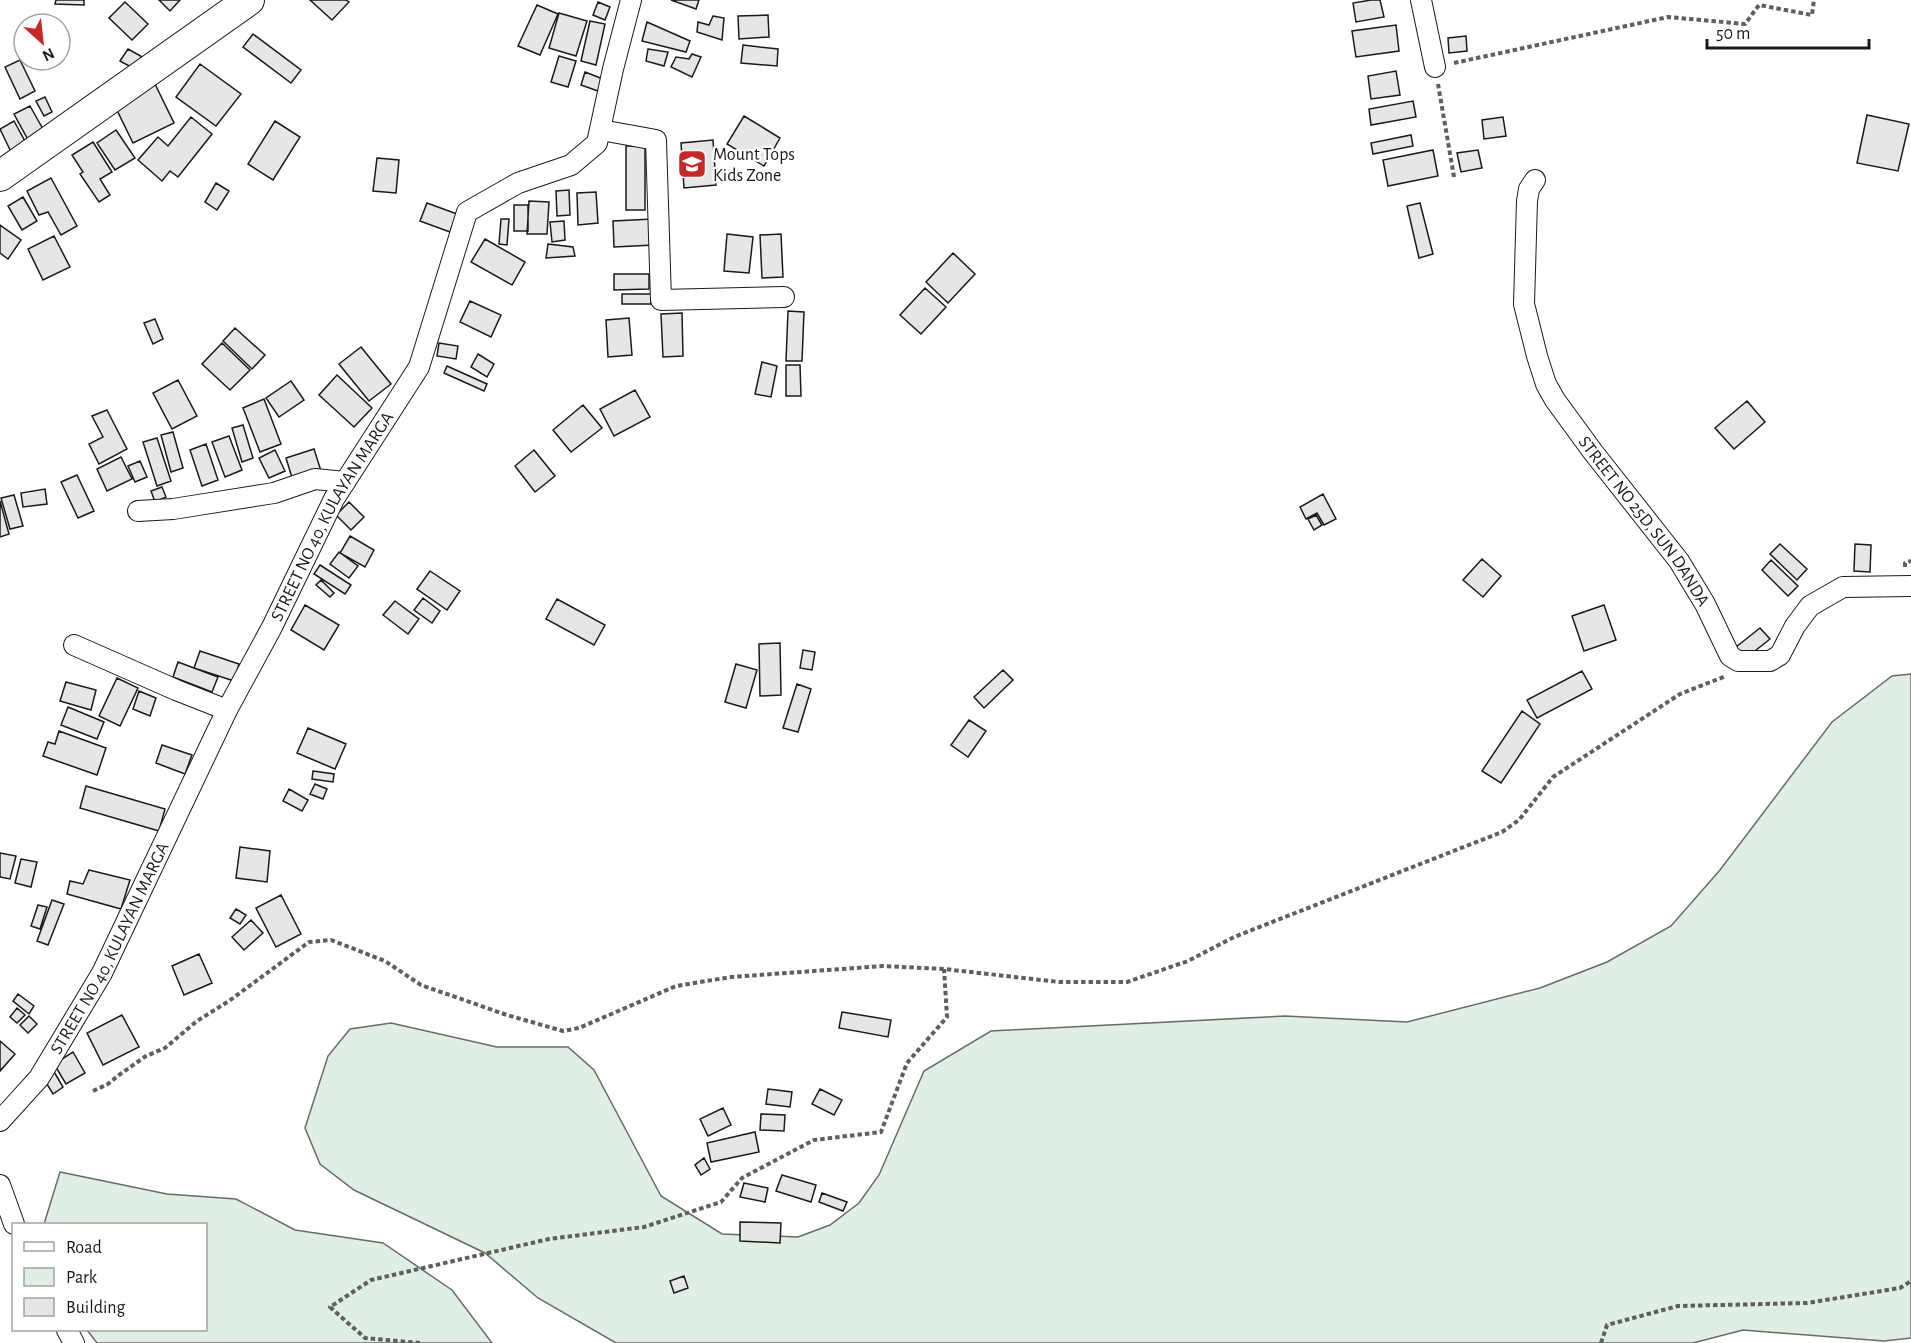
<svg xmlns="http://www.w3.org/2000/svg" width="1911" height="1343" viewBox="0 0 1911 1343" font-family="'Alegreya Sans',sans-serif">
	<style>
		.green { fill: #e0efe3; stroke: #6a6a6a; stroke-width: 1.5 }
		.building { fill: #e6e6e6; stroke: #1a1a1a; stroke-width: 1.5 }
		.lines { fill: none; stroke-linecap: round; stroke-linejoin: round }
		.street-casing { stroke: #1a1a1a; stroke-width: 22 }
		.primary-casing { stroke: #1a1a1a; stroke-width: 32 }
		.path { stroke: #5f5f5f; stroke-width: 4; stroke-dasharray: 4.5 3; stroke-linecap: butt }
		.street { stroke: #fff; stroke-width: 20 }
		.primary { stroke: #fff; stroke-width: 30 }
		.labels { text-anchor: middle; stroke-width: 4.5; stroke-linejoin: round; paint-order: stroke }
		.poi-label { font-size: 18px; fill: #1a1a1a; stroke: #fff; text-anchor: start }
		.street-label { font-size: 18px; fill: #1a1a1a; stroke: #fff }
	</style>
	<rect width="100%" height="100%" fill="#fff"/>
	<!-- green -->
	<path class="green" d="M1911 674V1338L1884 1341 1743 1330 1693 1343H616L538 1298 485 1253 354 1190 320 1164 305 1128 328 1056 350 1029 391 1023 497 1047H568L594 1070 661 1196 722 1234 798 1237 830 1225 859 1203 879 1175 924 1071 991 1031 1285 1016 1407 1022 1540 988 1607 962 1671 926 1720 870 1832 722 1892 676Z
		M60 1172 167 1194 236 1199 295 1230 383 1243 452 1290 492 1343H97L87 1330H206V1224H44Z"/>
	<!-- building -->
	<path class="building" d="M56 0H84V5L55 4Z
		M159 0H180L170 11Z
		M310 0H346L349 2 332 20Z
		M671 0H699L696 9Z
		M1371 0H1380L1384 17 1356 22 1353 3Z
		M125 2 148 24 132 40 109 18Z
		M598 2 610 7 605 20 593 15Z
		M537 5 558 14 540 55 518 46Z
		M559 13 587 21 576 56 549 48Z
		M768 15 769 37 739 39 738 16Z
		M713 16 724 18 722 40 697 32 698 22 709 25Z
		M590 21 605 24 596 65 581 61Z
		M647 22 690 41 686 52 642 41Z
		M1396 25 1399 51 1356 57 1352 31Z
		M253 34 301 70 291 83 243 47Z
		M1466 36 1467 51 1449 53 1448 38Z
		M743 45 778 49 777 66 741 63Z
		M128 49 146 59 138 71 120 61Z
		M648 49 668 52 664 66 646 61Z
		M692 54 701 57 692 77 671 67 676 57 689 59Z
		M559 56 576 61 568 87 551 82Z
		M20 60 35 91 20 99 5 67Z
		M200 64 241 94 216 126 176 97Z
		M1396 71 1400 95 1371 99 1368 76Z
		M585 72 603 79 598 91 581 85Z
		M153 80 174 123 133 143 112 100Z
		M45 97 52 112 44 116 36 101Z
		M1413 101 1416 117 1371 125 1369 109Z
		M30 106 48 138 32 147 14 114Z
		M1867 115 1909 124 1898 171 1857 163Z
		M744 116 780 138 764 166 727 144Z
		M191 117 212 134 178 177 170 171 162 181 138 160 158 137 168 146Z
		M1503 117 1506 136 1484 139 1482 120Z
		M14 121 27 145 12 154 0 129Z
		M275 121 300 137 273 180 248 164Z
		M116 130 135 158 115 170 97 143Z
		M1411 135 1413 146 1373 154 1371 143Z
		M713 140 716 185 684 188 681 143Z
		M93 142 112 172 100 179 110 195 99 202 80 174 83 172 72 155Z
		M626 146H645V210H626Z
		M1433 150 1438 176 1388 186 1383 160Z
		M1478 150 1482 168 1461 172 1457 153Z
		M377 158 399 160 396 193 373 191Z
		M51 178 77 226 61 235 48 212 39 215 27 191Z
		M216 183 229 191 217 210 205 202Z
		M569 190 570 215 557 216 556 191Z
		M596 192 598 223 578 225 577 193Z
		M23 197 37 221 22 230 8 206Z
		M529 201 549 202 547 234H527Z
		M427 203 457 214 450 232 420 221Z
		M1420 203 1433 254 1419 258 1407 206Z
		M514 205H528V231H514Z
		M501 219H509L507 245 499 244Z
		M652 219 654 245 614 247 613 221Z
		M564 221 565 240 552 242 550 222Z
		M0 225 21 240 8 259 0 253Z
		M727 234 753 237 749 273 724 271Z
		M781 234 783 277 762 278 760 235Z
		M54 236 70 267 43 280 28 249Z
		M485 239 525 262 512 285 471 262Z
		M548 244 573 247 575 256 546 258Z
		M953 253 975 274 948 303 926 282Z
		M614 274H649V289L614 290Z
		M925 288 946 307 921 334 900 315Z
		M622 294H651V304H622Z
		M470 301 501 315 491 337 460 322Z
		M788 311 804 312 802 361H786Z
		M682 313 683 356 663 357 661 314Z
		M629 318 632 355 608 357 606 320Z
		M155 319 163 339 153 344 144 323Z
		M235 328 265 355 252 369 223 341Z
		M222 343 250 370 230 390 202 364Z
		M439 343 458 346 456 359 437 356Z
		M361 347 391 384 369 401 339 364Z
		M478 354 494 364 487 377 471 367Z
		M762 362 777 366 771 397 755 394Z
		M786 365H800L801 396H786Z
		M447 366 487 384 484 391 444 373Z
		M337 375 372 408 354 427 319 395Z
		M178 380 197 416 172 429 153 393Z
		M291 381 304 400 279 417 266 398Z
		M635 390 650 417 614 436 600 409Z
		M264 399 281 444 260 452 243 408Z
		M1747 401 1765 422 1734 449 1715 428Z
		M583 405 602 428 571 452 553 430Z
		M107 410 127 449 99 464 89 444 103 437 92 416Z
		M243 425 253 458 242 462 232 428Z
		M173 432 183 468 171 472 161 435Z
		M229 436 242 470 225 477 212 442Z
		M157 438 171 481 157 486 143 442Z
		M206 444 218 480 202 486 190 450Z
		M314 449 321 471 293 481 286 458Z
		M275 450 285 471 269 478 259 458Z
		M534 450 555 476 535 492 515 466Z
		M121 457 132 479 107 491 97 469Z
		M140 461 147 477 135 482 128 466Z
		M77 475 94 511 78 518 61 482Z
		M162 487 166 497 155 502 151 491Z
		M45 489 47 504 23 507 21 493Z
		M1323 494 1336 519 1324 525 1317 513 1306 519 1300 507Z
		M14 495 23 526 10 529 1 498Z
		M0 501 9 534 0 537Z
		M349 502 364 517 351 530 336 515Z
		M1316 515 1322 525 1314 530 1308 519Z
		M350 536 374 550 365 567 340 553Z
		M1780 544 1807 569 1797 580 1770 554Z
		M1855 544 1871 545 1870 572 1854 571Z
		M339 552 358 566 349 578 330 564Z
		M1482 559 1501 576 1483 597 1463 580Z
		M1771 560 1798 586 1788 596 1762 570Z
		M320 565 351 585 345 594 314 574Z
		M430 571 460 591 447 610 417 589Z
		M321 580 334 593 330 597 316 585Z
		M423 598 440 611 432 623 414 610Z
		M557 599 605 625 594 645 546 619Z
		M395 601 419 619 408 634 383 615Z
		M305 605 339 625 324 650 291 630Z
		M1604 605 1616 640 1584 651 1572 616Z
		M1760 628 1770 639 1746 658 1736 647Z
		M780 643 781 695 760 696 759 644Z
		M803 650 815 652 812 670 800 668Z
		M200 651 239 664 234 681 194 668Z
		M178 662 218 677 212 692 173 677Z
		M736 664 757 670 746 708 725 702Z
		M1003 670 1013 680 984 708 974 697Z
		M1582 671 1592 689 1537 718 1527 700Z
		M117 678 138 688 120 726 99 716Z
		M66 682 96 690 91 710 60 701Z
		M797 684 811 689 798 732 783 728Z
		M139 691 156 698 150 716 133 709Z
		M68 707 104 722 97 739 61 725Z
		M1522 711 1540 724 1501 783 1482 771Z
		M969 720 986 731 968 757 951 745Z
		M308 728 346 744 335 769 297 753Z
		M59 731 106 748 97 775 43 756 48 742 55 744Z
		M162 745 192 755 185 774 156 763Z
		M313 771 334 774 333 782 312 779Z
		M315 784 327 789 323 799 310 794Z
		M86 786 165 809 159 831 80 808Z
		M289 789 308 800 302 811 283 801Z
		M240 847 270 851 267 882 236 878Z
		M0 853 16 856 10 879 0 877Z
		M21 859 37 862 31 887 15 883Z
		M89 870 130 880 121 909 67 894 70 881 83 884Z
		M281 895 301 934 276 947 256 908Z
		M52 900 64 904 48 945 37 941Z
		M38 905 47 907 40 929 31 926Z
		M236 909 246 915 240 924 230 918Z
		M251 920 263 933 244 950 232 937Z
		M199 954 212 983 184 995 172 966Z
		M18 994 34 1006 29 1014 13 1001Z
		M17 1008 25 1015 17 1023 10 1017Z
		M842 1012 891 1020 888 1037 839 1028Z
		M122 1015 139 1047 103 1065 87 1033Z
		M29 1016 37 1024 28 1033 20 1025Z
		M0 1041 15 1054 0 1071Z
		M73 1052 85 1073 66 1084 54 1064Z
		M53 1070 63 1087 53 1094 42 1076Z
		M768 1089 792 1092 790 1107 766 1104Z
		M820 1089 842 1100 834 1115 812 1104Z
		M723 1108 731 1125 708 1136 700 1119Z
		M761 1114 785 1115 784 1131 760 1130Z
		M755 1132 759 1152 711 1162 707 1143Z
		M704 1158 710 1169 701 1175 695 1165Z
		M782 1175 816 1185 811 1202 776 1191Z
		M744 1183 768 1188 765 1202 740 1197Z
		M822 1193 847 1202 843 1211 819 1202Z
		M740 1222 781 1223 780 1243 740 1241Z
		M684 1276 688 1288 674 1293 670 1281Z"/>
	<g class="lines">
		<!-- street casing -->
		<g class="street-casing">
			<g id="street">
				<path d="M1421 0 1435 67"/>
				<path d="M601 130 656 140 661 300 784 297"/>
				<path id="s1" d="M1535 180 1529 189 1527 201 1524 304 1537 356 1546 384 1555 400 1593 452 1679 561 1705 604 1730 656 1738 661H1770L1780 655 1795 626 1810 606 1843 587 1911 586"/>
				<path d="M138 511 173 509 274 493 315 479 345 482"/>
				<path d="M74 645 176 690 227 710"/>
				<path id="s2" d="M0 1121 39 1078 102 973 227 710 272 627 334 499 419 367 467 212 518 183 571 165 597 143 613 69 631 0"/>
				<path d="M0 1185 14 1224"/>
				<path d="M67 1330 74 1343"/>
			</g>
		</g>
		<!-- primary casing -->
		<g class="primary-casing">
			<path id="primary" d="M0 176 249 0"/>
		</g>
		<!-- path -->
		<path class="path" d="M1454 63 1668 17 1745 24 1759 5 1812 15 1814 0
			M1438 84 1454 177
			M1905 567V563L1911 561
			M93 1091 108 1084 119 1075 146 1056 165 1048 197 1021 229 1001 309 942 331 940 385 961 421 985 507 1015 563 1031 579 1028 676 986 731 977 883 966 944 969 1059 982H1127L1188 961 1234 937 1502 832 1519 820 1553 777 1680 694 1726 676
			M420 1343 365 1338 330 1307 371 1280 549 1239 644 1227 721 1202 742 1178 814 1140 881 1132 907 1063 947 1017 944 969
			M1601 1343 1607 1325 1678 1306 1807 1303 1900 1288 1911 1281"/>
		<!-- street -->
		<use href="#street" class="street"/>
		<!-- primary -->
		<use href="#primary" class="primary"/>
	</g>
	<!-- icons -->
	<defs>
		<g id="school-square" transform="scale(1.5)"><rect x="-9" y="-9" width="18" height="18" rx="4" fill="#c62828" stroke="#fff"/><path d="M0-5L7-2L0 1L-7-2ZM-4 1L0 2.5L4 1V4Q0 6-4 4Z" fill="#fff"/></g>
	</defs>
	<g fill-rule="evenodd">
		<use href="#school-square" x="692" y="164"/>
	</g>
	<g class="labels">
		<!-- poi labels -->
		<g class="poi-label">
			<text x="713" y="160">Mount Tops<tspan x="713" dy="21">Kids Zone</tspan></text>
		</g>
		<!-- street labels -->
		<g class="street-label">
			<text dy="6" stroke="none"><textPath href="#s2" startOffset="692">STREET NO 40, KULAYAN MARGA</textPath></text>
			<text dy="6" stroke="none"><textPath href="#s1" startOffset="378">STREET NO 25D, SUN DANDA</textPath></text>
			<text dy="6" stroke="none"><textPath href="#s2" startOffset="206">STREET NO 40, KULAYAN MARGA</textPath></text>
		</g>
	</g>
	<!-- legend -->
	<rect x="12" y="1223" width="195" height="108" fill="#ffffff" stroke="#a3a3a3" stroke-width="1.5"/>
	<rect x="24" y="1242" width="30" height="9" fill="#ffffff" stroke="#a3a3a3" stroke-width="1.5"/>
	<text x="66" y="1253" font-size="18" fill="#1a1a1a">Road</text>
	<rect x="24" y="1268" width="30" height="18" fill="#e0efe3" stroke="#a3a3a3" stroke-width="1.5"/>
	<text x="66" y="1283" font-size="18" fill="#1a1a1a">Park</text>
	<rect x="24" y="1298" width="30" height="18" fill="#e6e6e6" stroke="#a3a3a3" stroke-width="1.5"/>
	<text x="66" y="1313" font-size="18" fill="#1a1a1a">Building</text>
	<!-- north arrow -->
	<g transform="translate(42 42) rotate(153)"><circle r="28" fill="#ffffff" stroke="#a3a3a3" stroke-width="1.5"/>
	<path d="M0-4.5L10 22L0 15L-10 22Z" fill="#c62828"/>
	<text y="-9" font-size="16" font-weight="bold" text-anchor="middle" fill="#1a1a1a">N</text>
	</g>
	<!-- scale -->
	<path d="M1707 39v9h162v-9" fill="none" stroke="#1a1a1a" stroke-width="3"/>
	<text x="1716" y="39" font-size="18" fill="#1a1a1a" stroke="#ffffff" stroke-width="4.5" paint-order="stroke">50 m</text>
</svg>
